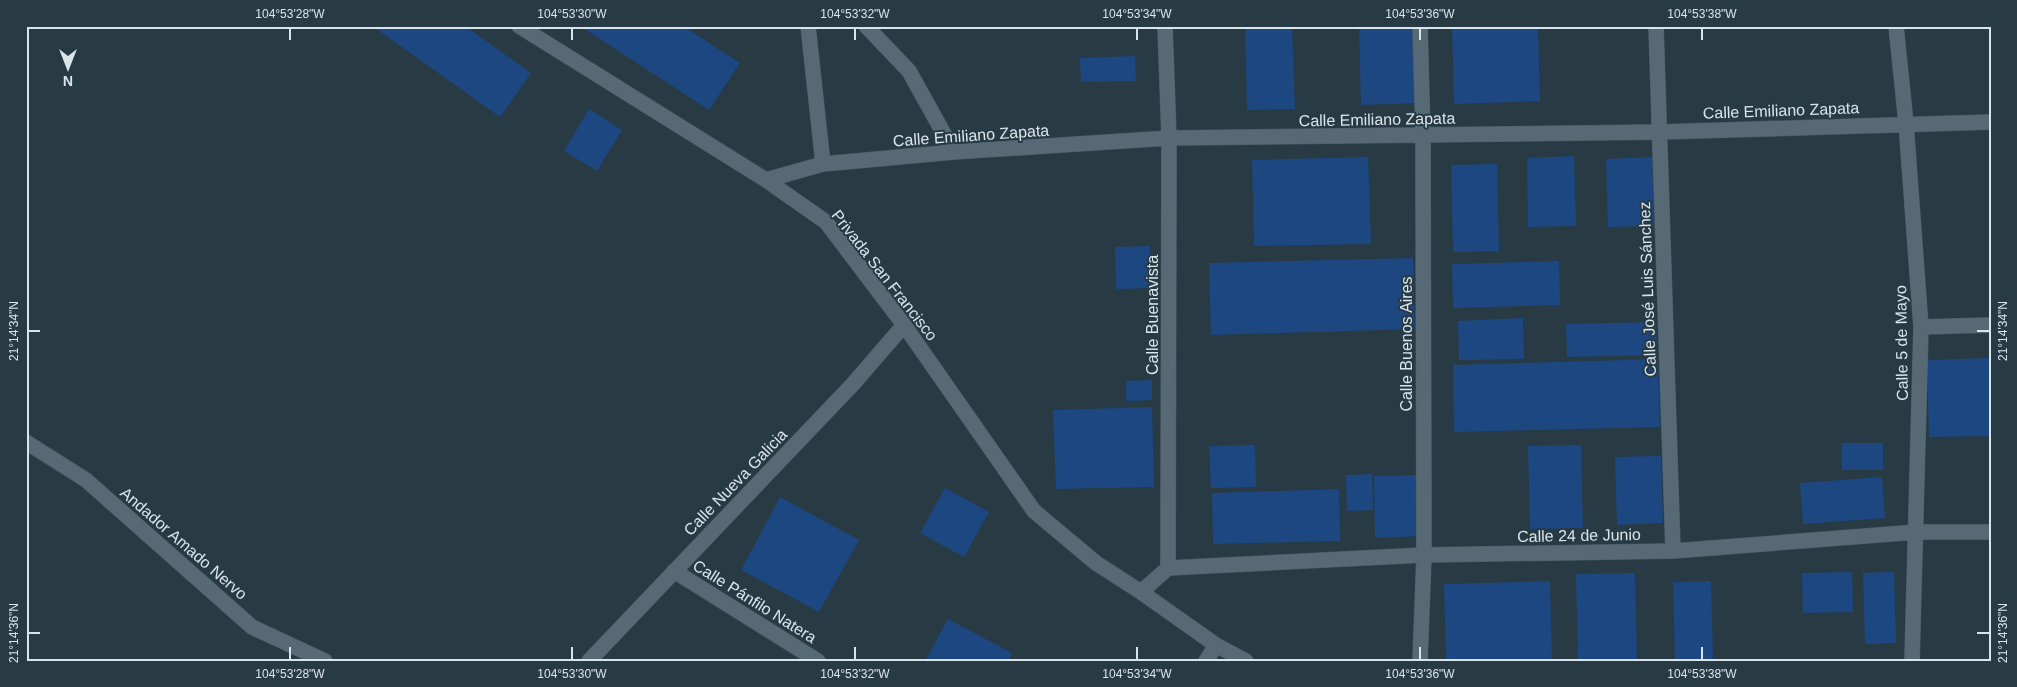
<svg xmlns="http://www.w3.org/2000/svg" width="2017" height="687" viewBox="0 0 2017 687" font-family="Arial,sans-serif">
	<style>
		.building { fill: #1d4780 }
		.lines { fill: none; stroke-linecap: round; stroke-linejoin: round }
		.minor-casing { stroke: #485860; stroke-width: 16 }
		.minor { stroke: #566974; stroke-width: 15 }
		.ticks { fill: none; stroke: #d9e4eb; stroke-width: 2 }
		.labels { text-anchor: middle; stroke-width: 4; stroke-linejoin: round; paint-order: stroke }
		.street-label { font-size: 16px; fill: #d9e4eb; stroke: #283a44 }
		.neatline { fill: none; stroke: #d9e4eb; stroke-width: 2 }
		.ticks-label { font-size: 12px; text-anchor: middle; fill: #d9e4eb }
	</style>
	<rect width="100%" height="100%" fill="#283a44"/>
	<!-- building -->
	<path class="building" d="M381 26H465L531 73 500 117 378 30Z
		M580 26H683L740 63 709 110Z
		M1245 26H1292L1295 109 1247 110Z
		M1359 26H1416L1418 103 1361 105Z
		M1452 26H1538L1540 101 1454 104Z
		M1135 56 1136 81 1081 82 1080 58Z
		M589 109 622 130 597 171 564 151Z
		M1574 156 1576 226 1528 227 1527 158Z
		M1368 157 1371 244 1254 246 1252 160Z
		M1652 157 1654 226 1608 227 1606 159Z
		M1497 164 1499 251 1453 252 1451 165Z
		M1150 246 1152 288 1116 289 1115 247Z
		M1413 258 1415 329 1211 335 1209 263Z
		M1559 261 1560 305 1453 308 1452 264Z
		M1523 318 1524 359 1459 360 1458 321Z
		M1656 322 1657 355 1567 357 1566 324Z
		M1991 358V436L1929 437 1927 360Z
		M1658 359 1660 427 1454 432 1453 365Z
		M1152 380V400L1126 401V381Z
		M1152 407 1154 487 1056 489 1053 410Z
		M1842 443H1883V470H1842Z
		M1255 445 1256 487 1211 488 1209 446Z
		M1581 445 1583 528 1530 529 1528 446Z
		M1661 456 1663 523 1617 525 1615 457Z
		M1372 474 1373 510 1347 511 1346 475Z
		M1420 475 1422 536 1375 538 1374 476Z
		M1882 477 1885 518 1803 524 1800 483Z
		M945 488 989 512 964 557 920 533Z
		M1339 489 1340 541 1213 544 1212 493Z
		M780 497 859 540 819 612 741 570Z
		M1852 572 1853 612 1803 613 1802 573Z
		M1894 572 1896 643 1865 644 1863 573Z
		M1635 573 1637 660 1578 661 1576 574Z
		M1550 581 1552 661H1446L1444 584Z
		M1711 581 1713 661H1675L1673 582Z
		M948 619 1012 653 1008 661H925Z"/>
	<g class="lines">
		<!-- minor casing -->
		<g class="minor-casing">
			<path id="minor" d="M519 26 766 180 826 222 904 325 1034 511 1096 563 1141 592 1216 645 1246 661
				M808 26 823 164
				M866 26 909 71 954 152
				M1656 26 1673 551
				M1896 26 1906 123 1921 327 1912 661
				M766 180 823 164 954 152 1169 138 1660 132 1991 122
				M1921 327 1991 325
				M26 442 86 480 252 627 325 661
				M1168 568 1424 555 1673 551 1917 532H1991
				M674 571 818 661
				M1141 592 1168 568 1169 138 1165 26
				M589 661 853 384 904 325
				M1206 661 1216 645
				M1420 661 1424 555 1423 136 1420 26"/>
		</g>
		<!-- minor -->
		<use href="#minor" class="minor"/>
	</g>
	<!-- ticks -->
	<path class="ticks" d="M290 28V40M572 28V40M855 28V40M1137 28V40M1420 28V40M1702 28V40M28 331H40M1977 331H1990M28 633H40M1977 633H1990M290 647V660M572 647V660M855 647V660M1137 647V660M1420 647V660M1702 647V660"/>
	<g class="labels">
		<!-- street labels -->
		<g class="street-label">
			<text transform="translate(1781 110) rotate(-2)" y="6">Calle Emiliano Zapata</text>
			<text transform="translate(1377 119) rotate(-1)" y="6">Calle Emiliano Zapata</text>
			<text transform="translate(971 135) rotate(-4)" y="6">Calle Emiliano Zapata</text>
			<text transform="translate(885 275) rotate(52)" y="6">Privada San Francisco</text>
			<text transform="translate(1647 289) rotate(-92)" y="6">Calle José Luis Sánchez</text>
			<text transform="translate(1152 315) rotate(-90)" y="6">Calle Buenavista</text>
			<text transform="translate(1901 343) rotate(-91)" y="6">Calle 5 de Mayo</text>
			<text transform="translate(1406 344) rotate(-90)" y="6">Calle Buenos Aires</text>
			<text transform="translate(735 482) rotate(-46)" y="6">Calle Nueva Galicia</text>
			<text transform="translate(1579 535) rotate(-1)" y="6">Calle 24 de Junio</text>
			<text transform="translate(184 543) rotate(41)" y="6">Andador Amado Nervo</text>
			<text transform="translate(755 601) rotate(32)" y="6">Calle Pánfilo Natera</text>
		</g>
	</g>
	<!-- border -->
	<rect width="2017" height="687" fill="none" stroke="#283a44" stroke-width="55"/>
	<!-- north arrow -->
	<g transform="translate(68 68) rotate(180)" stroke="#283a44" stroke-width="4" paint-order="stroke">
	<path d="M0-4L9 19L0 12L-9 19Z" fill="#d9e4eb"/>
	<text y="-8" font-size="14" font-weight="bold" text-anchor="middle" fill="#d9e4eb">N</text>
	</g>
	<rect x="28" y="28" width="1962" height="632" class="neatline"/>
	<g class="ticks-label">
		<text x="290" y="18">104°53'28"W</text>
		<text x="572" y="18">104°53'30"W</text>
		<text x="855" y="18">104°53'32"W</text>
		<text x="1137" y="18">104°53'34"W</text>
		<text x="1420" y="18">104°53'36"W</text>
		<text x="1702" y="18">104°53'38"W</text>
		<text transform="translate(2003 331) rotate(-90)" y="4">21°14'34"N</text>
		<text transform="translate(14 331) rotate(-90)" y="4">21°14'34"N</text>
		<text transform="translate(2003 633) rotate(-90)" y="4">21°14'36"N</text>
		<text transform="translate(14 633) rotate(-90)" y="4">21°14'36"N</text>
		<text x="290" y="678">104°53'28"W</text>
		<text x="572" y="678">104°53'30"W</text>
		<text x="855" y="678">104°53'32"W</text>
		<text x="1137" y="678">104°53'34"W</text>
		<text x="1420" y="678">104°53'36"W</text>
		<text x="1702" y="678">104°53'38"W</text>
	</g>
</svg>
